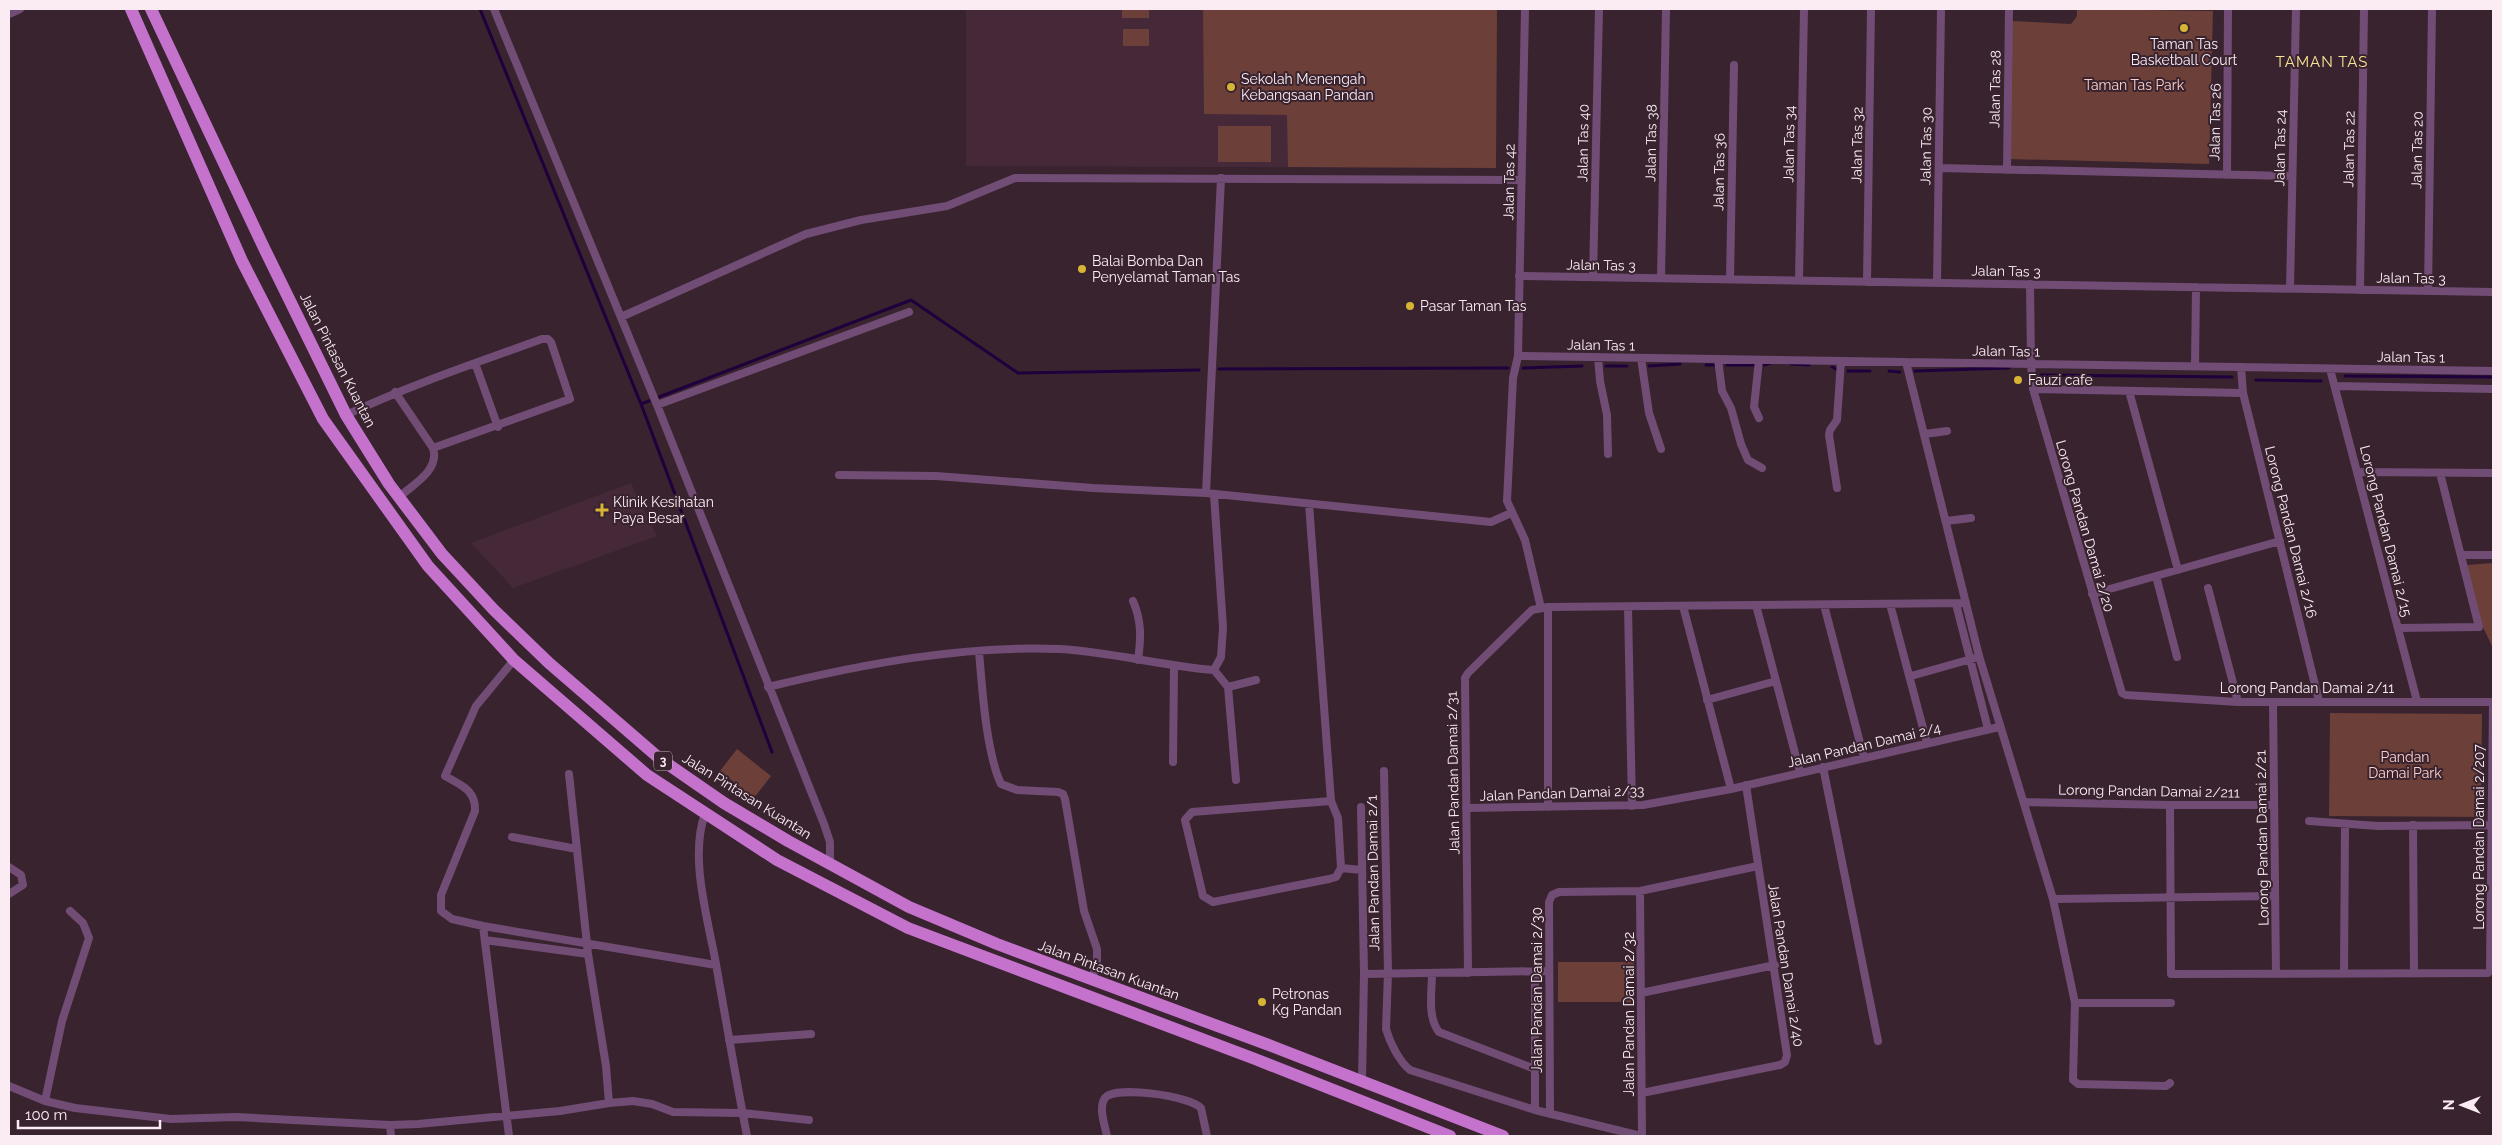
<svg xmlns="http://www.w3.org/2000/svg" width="2502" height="1145" viewBox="0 0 2502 1145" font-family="Raleway,sans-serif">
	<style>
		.built { fill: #452939 }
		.green { fill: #6c3f38 }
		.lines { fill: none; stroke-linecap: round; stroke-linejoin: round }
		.stream { stroke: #1f003c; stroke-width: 3 }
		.minor { stroke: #714d75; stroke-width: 8 }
		.trunk { stroke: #c472cc; stroke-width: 12 }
		.poi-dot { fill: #d6b534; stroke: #38232f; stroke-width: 2 }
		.labels { text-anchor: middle; stroke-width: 4; stroke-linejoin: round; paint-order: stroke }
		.shield { fill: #38232f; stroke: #c0b0b9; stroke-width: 1 }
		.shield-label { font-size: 12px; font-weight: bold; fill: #fbecf4 }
		.poi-label { font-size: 14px; fill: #fbecf4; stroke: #38232f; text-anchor: start }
		.park-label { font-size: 14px; fill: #fdcec7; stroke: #38232f }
		.street-label { font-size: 14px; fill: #fbecf4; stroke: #38232f }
		.neighbourhood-label { font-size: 15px; letter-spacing: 1px; fill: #f8e194; stroke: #38232f }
	</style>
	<rect width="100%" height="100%" fill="#38232f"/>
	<!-- built -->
	<path class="built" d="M966 9H1497L1496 168 966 166Z
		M631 483 657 536 513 588 471 543Z"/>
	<!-- green -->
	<path class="green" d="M1122 9H1149V18H1122Z
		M1203 9H1497L1496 168 1288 167 1287 115 1204 114Z
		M2077 9 2213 11 2209 164 2008 159 2012 21 2071 24 2077 16Z
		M1123 29H1149V46H1123Z
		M1218 126H1271V162H1218Z
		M2493 563V646H2492L2481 623 2467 565Z
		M2330 713 2482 714 2481 817 2329 816Z
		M737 749 771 776 754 798 720 771Z
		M1558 962H1634V1002H1558Z"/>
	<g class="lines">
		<!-- stream -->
		<path class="stream" d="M480 9 641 404 772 752
			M1791 364 1809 365
			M1706 365H1716
			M1727 365H1756
			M1764 365 1771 363
			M1606 366H1627
			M1649 366 1680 364
			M1832 367 1840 371
			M1523 368 1582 366
			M1219 369 1508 368
			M1848 371H1870
			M1889 371 1900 372
			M1915 371 2009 368
			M2041 375 2232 377
			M2345 376 2493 377
			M2256 380 2321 381
			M659 397 911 300 1018 373 1199 370
			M641 404 649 401"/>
		<!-- minor -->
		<path class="minor" d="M494 9 657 405 824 824 830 842V864
			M1525 9 1518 356 1513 378 1507 501 1525 540 1541 608
			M9 14 20 9
			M1939 168 2292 176
			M2007 170 2009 9
			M2227 175 2228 9
			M1519 276 2493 292
			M1593 277 1599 9
			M1661 278 1666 9
			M1730 279 1734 65
			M1799 280 1804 9
			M1867 282 1871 9
			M1937 283 1941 9
			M2030 284 2031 364 2033 389 2122 693 2126 695 2238 702H2493
			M2290 289 2296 9
			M2360 290 2364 9
			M2428 291 2432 9
			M621 317 806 234 861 220 947 206 1015 178 1521 180
			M1518 356 2493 371
			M1598 357 1600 381 1607 415 1608 454
			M1641 358 1649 413 1661 449
			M1718 359 1722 391 1731 408 1741 444 1748 460 1762 468
			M1906 362 1979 656 2053 899 2075 1003 2073 1080 2078 1084 2166 1086 2170 1083
			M475 363 498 427
			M2195 366 2196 287
			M2241 367 2243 393 2319 701
			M2330 369 2417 701
			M2336 386 2493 389
			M2033 389 2243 393
			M2129 391 2178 570
			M395 392 433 448C440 470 414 484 399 497
			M657 405 909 312
			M346 415C410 385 476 363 542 339H548L551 342 570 399 433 448
			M1759 418 1754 407 1759 360
			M1925 434 1947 431
			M2358 472 2493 473
			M839 475 936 476 1093 488 1206 493 1491 522 1511 513
			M1837 488 1829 435 1830 430 1837 420 1841 361
			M1206 493 1221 178
			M1214 495 1223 627 1221 657 1214 670 1228 687 1236 780
			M1309 504 1331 801 1338 818 1341 868
			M1946 521 1971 518
			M2461 555H2493
			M2156 576 2177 657
			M2208 588 2238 702
			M2092 594 2280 541
			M1133 601C1142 622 1141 638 1138 660
			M1890 604 1927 743
			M1956 604 1988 729
			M1756 605 1800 772
			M1824 605 1864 758
			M1683 606 1731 789
			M1548 607V807
			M1628 607 1632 806
			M2398 628 2479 627 2440 473
			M979 651C982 687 986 752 1001 784L1017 790 1058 792 1063 794 1065 799 1084 911 1097 949V962L1092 979
			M514 660 476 706 445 776C461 785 476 790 475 811L441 895V911L452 919 483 926 716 965
			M1911 676 1975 658
			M768 687C863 664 962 645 1060 649 1112 652 1162 666 1214 670
			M1228 687 1256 680
			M1707 700 1776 681
			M2273 702 2276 974
			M1173 762 1174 667
			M1823 767 1878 1041
			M1384 771 1388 973 1386 1029C1390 1043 1399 1061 1410 1070L1535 1110 1641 1136
			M1331 801 1192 812 1185 820 1203 896 1213 902 1329 879 1336 877 1341 868
			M2025 802 2170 805H2274
			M2170 805 2171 974 2488 973 2490 969 2493 702
			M1361 807 1364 974 1362 1082
			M1466 808 1643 805 1731 789 1999 727
			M705 814C689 857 708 919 716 964 726 1021 736 1079 747 1136
			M2309 821 2378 826 2492 825
			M2413 825 2414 974
			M512 837 577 849
			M9 867 21 875 23 885 9 894
			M1341 868 1362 870
			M1640 891 1642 1136
			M2053 899 2275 896
			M483 926 509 1136
			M485 940 588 954
			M1535 971V1110
			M1432 973C1432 991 1427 1017 1439 1032L1535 1069
			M1468 973 1465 678 1468 673 1532 610 1548 607 1966 603
			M1364 974 1549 971
			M2344 974 2345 824
			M1641 993 1775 965
			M2075 1003H2171
			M729 1040 811 1034
			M9 1086 45 1101 75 1108 171 1119 237 1117 390 1125 418 1124 560 1111 609 1103 606 1066 588 954 569 774
			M1642 1093 1780 1065 1785 1062 1787 1055 1746 785
			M45 1101 62 1021 89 938 83 923 70 911
			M609 1103 633 1101 652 1104 673 1112 743 1113 809 1120
			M1550 1114 1549 902 1552 895 1559 892 1640 891 1758 866
			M390 1125 391 1136
			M1107 1136C1105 1126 1098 1107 1105 1098 1114 1085 1191 1096 1201 1108L1207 1136"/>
		<!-- trunk -->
		<path class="trunk" d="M131 9 242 261 323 419 428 566 514 660 647 775 777 860 908 928 1255 1059 1450 1136
			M151 9 265 250 346 415 389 484 442 554 494 610 549 663 659 758 724 803 788 841 909 907 997 944 1274 1047 1503 1136"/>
	</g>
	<!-- markers -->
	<g class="poi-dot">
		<circle cx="2184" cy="28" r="5"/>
		<circle cx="1231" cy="87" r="5"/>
		<circle cx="1082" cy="269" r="5"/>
		<circle cx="1410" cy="306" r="5"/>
		<circle cx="2018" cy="380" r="5"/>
		<path d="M599.5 502.5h5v5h5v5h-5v5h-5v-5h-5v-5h5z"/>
		<circle cx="1262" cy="1002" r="5"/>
	</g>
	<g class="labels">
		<!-- shield labels -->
		<rect class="shield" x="654" y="751.5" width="18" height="19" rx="4"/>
		<g class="shield-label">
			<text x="663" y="765">3</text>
		</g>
		<!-- poi labels -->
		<g class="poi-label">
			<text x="2184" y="49" text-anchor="middle">Taman Tas<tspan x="2184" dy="16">Basketball Court</tspan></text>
			<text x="1241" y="84">Sekolah Menengah<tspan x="1241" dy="16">Kebangsaan Pandan</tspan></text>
			<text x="1092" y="266">Balai Bomba Dan<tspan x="1092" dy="16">Penyelamat Taman Tas</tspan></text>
			<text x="1420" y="311">Pasar Taman Tas</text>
			<text x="2028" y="385">Fauzi cafe</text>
			<text x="613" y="507">Klinik Kesihatan<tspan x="613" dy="16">Paya Besar</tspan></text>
			<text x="1272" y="999">Petronas<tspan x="1272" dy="16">Kg Pandan</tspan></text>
		</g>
		<!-- park labels -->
		<g class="park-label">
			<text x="2134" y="90">Taman Tas Park</text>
			<text x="2405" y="762">Pandan<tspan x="2405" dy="16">Damai Park</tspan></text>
		</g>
		<!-- street labels -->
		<g class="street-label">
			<text transform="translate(1995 89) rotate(-89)" y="5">Jalan Tas 28</text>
			<text transform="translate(2215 122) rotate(-89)" y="5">Jalan Tas 26</text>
			<text transform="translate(1583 143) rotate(-89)" y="5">Jalan Tas 40</text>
			<text transform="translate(1651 143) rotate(-89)" y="5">Jalan Tas 38</text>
			<text transform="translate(1789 144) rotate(-89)" y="5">Jalan Tas 34</text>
			<text transform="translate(1857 145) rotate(-89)" y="5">Jalan Tas 32</text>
			<text transform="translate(1926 146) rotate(-89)" y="5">Jalan Tas 30</text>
			<text transform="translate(2280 148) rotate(-89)" y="5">Jalan Tas 24</text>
			<text transform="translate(2349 149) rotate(-89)" y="5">Jalan Tas 22</text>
			<text transform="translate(2417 150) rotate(-89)" y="5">Jalan Tas 20</text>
			<text transform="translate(1719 172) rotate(-89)" y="5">Jalan Tas 36</text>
			<text transform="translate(1509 182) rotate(-89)" y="5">Jalan Tas 42</text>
			<text transform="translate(1601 265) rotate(1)" y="5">Jalan Tas 3</text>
			<text transform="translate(2006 271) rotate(1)" y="5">Jalan Tas 3</text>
			<text transform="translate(2411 278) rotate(1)" y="5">Jalan Tas 3</text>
			<text transform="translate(1601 345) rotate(1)" y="5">Jalan Tas 1</text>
			<text transform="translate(2006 351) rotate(1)" y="5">Jalan Tas 1</text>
			<text transform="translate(2411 357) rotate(1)" y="5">Jalan Tas 1</text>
			<text transform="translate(338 360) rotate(63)" y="5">Jalan Pintasan Kuantan</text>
			<text transform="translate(2085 526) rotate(74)" y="5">Lorong Pandan Damai 2/20</text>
			<text transform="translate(2386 531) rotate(76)" y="5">Lorong Pandan Damai 2/15</text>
			<text transform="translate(2291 532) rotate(76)" y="5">Lorong Pandan Damai 2/16</text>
			<text x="2307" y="693">Lorong Pandan Damai 2/11</text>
			<text transform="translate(1864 745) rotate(-13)" y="5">Jalan Pandan Damai 2/4</text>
			<text transform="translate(1453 773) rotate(-91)" y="5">Jalan Pandan Damai 2/31</text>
			<text transform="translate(2149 791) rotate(1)" y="5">Lorong Pandan Damai 2/211</text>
			<text transform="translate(1562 793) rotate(-2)" y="5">Jalan Pandan Damai 2/33</text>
			<text transform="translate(747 796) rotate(32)" y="5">Jalan Pintasan Kuantan</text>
			<text transform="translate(2479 837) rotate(-90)" y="5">Lorong Pandan Damai 2/207</text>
			<text transform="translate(2262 838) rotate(-91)" y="5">Lorong Pandan Damai 2/21</text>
			<text transform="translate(1373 873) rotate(-91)" y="5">Jalan Pandan Damai 2/1</text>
			<text transform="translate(1786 965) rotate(81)" y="5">Jalan Pandan Damai 2/40</text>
			<text transform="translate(1109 970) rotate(20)" y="5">Jalan Pintasan Kuantan</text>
			<text transform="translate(1537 990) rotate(-90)" y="5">Jalan Pandan Damai 2/30</text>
			<text transform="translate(1629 1014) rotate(-90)" y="5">Jalan Pandan Damai 2/32</text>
		</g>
		<!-- neighbourhood labels -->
		<g class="neighbourhood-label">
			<text x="2322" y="67">TAMAN TAS</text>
		</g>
	</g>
	<!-- border -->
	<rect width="2502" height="1145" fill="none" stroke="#fbecf4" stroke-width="20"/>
	<!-- north arrow -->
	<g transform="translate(2462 1105) rotate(270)" stroke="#38232f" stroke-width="4" paint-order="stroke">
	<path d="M0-4L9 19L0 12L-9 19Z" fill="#fbecf4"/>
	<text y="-8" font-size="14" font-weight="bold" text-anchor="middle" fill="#fbecf4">N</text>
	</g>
	<!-- scale -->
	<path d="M18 1120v8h142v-8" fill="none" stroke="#fbecf4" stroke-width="2.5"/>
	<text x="25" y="1120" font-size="15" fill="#fbecf4" stroke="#38232f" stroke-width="4" paint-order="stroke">100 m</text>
</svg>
